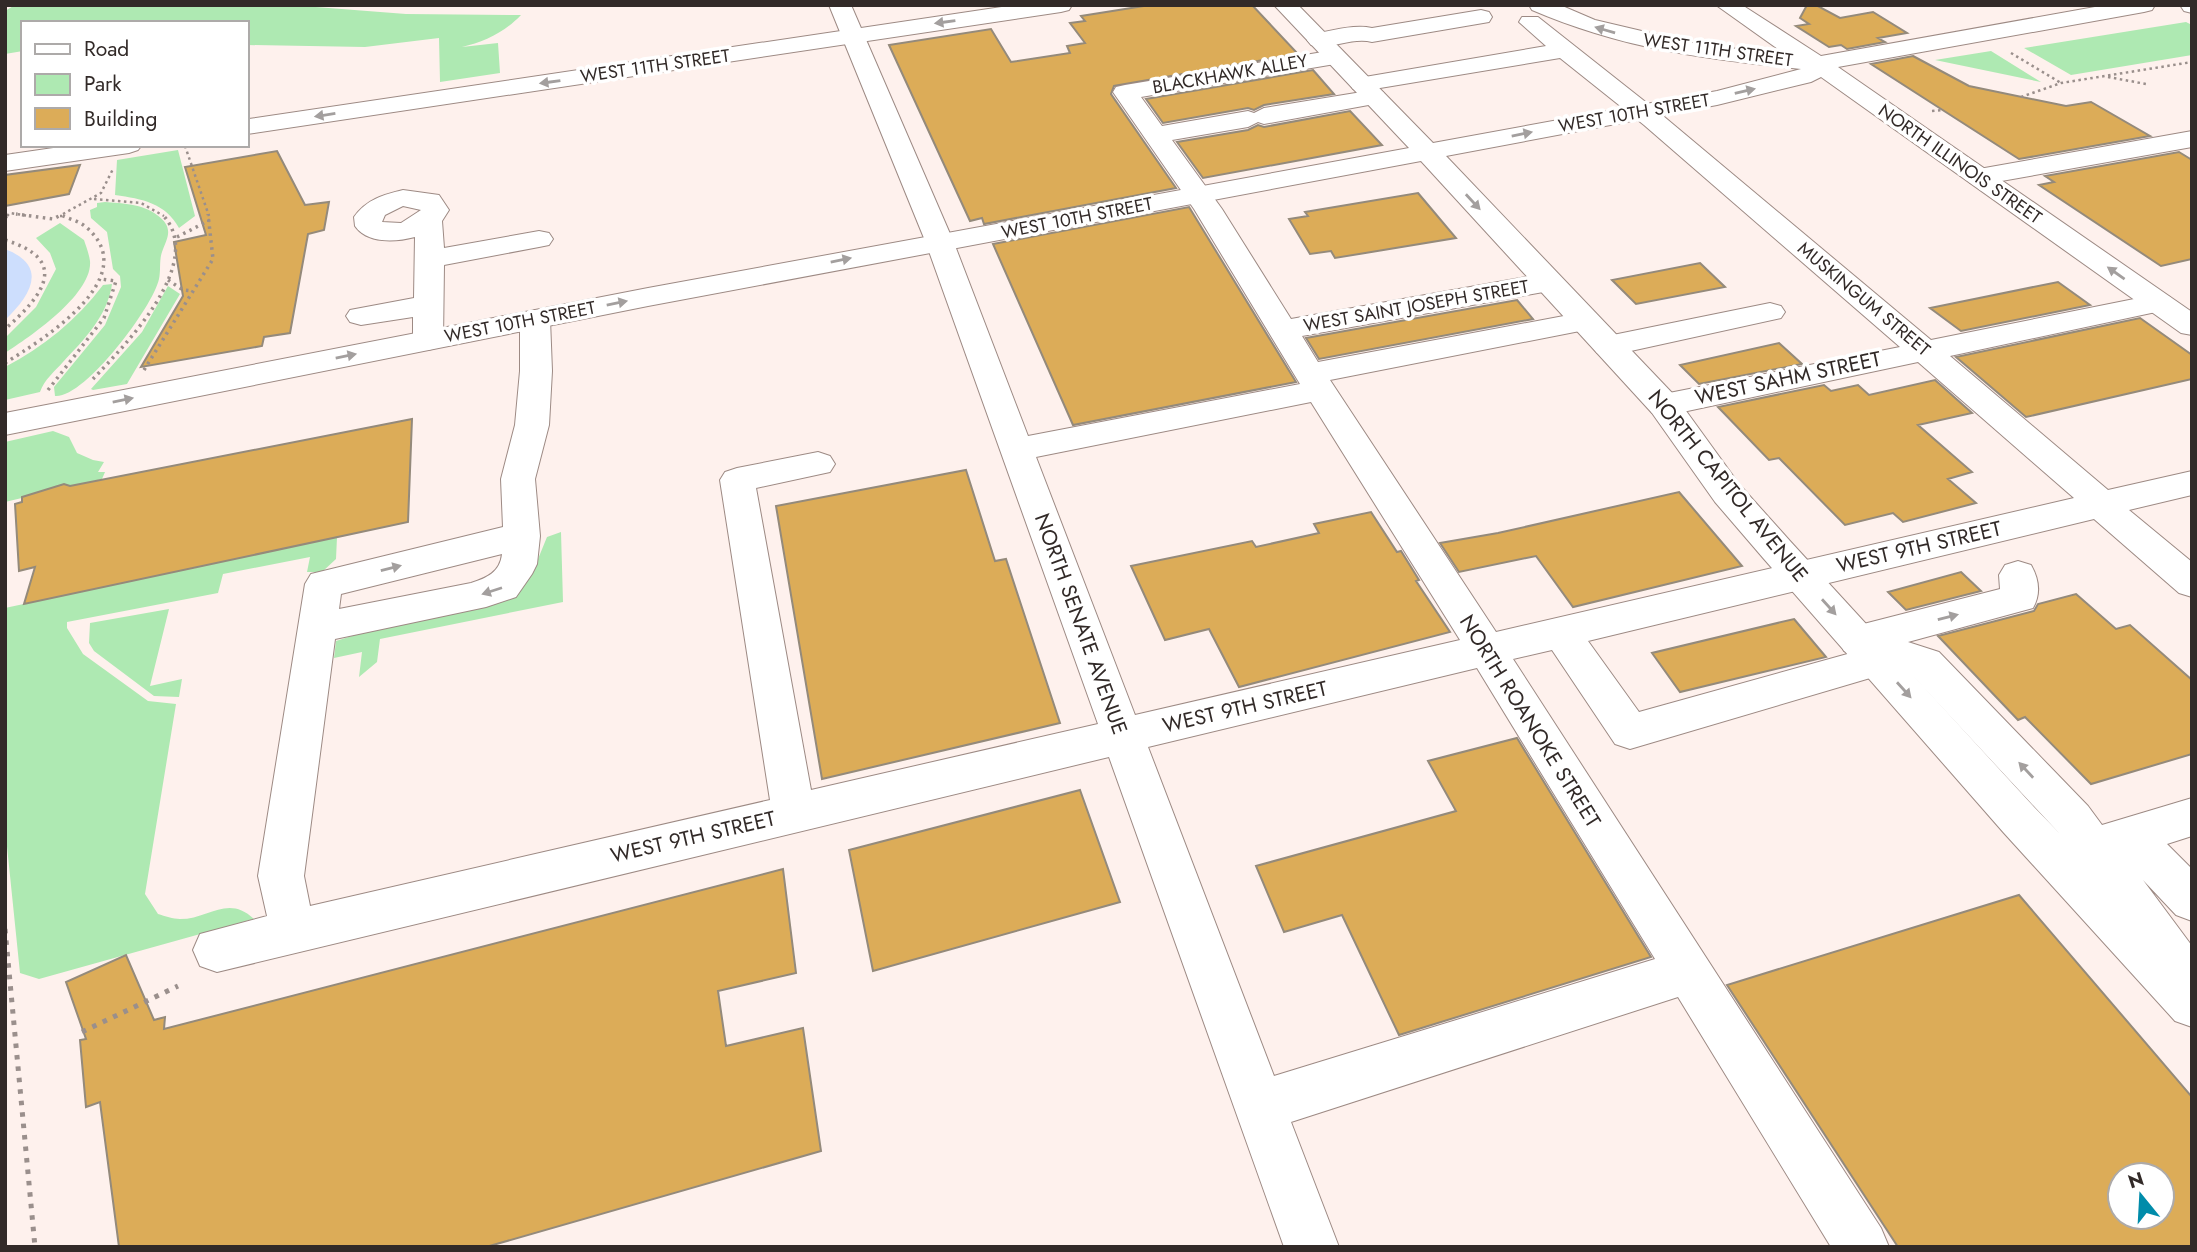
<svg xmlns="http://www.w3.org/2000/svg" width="2197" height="1252" viewBox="0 0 2197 1252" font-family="Jost,sans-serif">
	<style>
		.green { fill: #aee9b2 }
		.water { fill: #cddefd }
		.building { fill: #dcac58; stroke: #948a7b; stroke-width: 2; fill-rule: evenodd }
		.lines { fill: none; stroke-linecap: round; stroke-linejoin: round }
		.minor-casing { stroke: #9d8a84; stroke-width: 2 }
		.major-casing { stroke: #9d8a84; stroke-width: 2 }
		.path-far2 { stroke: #9a8f8c; stroke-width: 2.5; stroke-dasharray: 2.5 3.5; stroke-linecap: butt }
		.path-far1 { stroke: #9a8f8c; stroke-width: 3.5; stroke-dasharray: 2.5 4.5; stroke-linecap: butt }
		.path { stroke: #9a8f8c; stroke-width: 5; stroke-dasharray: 4.5 7; stroke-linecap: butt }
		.minor { fill: #fff; fill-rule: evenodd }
		.major { fill: #fff; fill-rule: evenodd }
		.oneway { fill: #a39f9e }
		.labels { text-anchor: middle; stroke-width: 7; stroke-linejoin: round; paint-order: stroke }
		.far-street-label { font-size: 18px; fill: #322a28; stroke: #fff }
		.street-label { font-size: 21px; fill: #322a28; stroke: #fff }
	</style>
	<rect width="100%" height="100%" fill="#fef1ed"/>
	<!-- green -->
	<path class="green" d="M15 5H290L406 14 521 15C505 32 484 42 462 47L498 43 500 73 440 82 439 38 365 47 247 45V23H23V51L5 54V11Z
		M2186 22 2192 25V55L2071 75 2024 48Z
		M1991 51 2041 82 1935 60Z
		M178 150 195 216 179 228C165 203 143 199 115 195L117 160Z
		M105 202C121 203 143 204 157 215 175 228 167 238 162 252 159 260 161 271 159 279 153 307 84 399 55 396L54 387 105 325 121 287 120 276 113 269 107 232 91 218 90 210 97 207V203Z
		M60 223 84 240C86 246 89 254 90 261 93 294 30 337 5 353V338L36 307 56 269 50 253 36 238Z
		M112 284C108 315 84 340 63 362 55 371 44 380 40 392L5 400V367C43 347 77 320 103 285Z
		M168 286 180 294 127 384 93 390 91 389 142 332Z
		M53 431 69 437 77 453 93 460 104 462 98 472H105L102 479 5 502V442Z
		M561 532 563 602 380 639 377 662 359 677 362 652 334 658 336 641 519 583 538 559 547 537Z
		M337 537 336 559 322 572H307L310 557 223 574 218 593 67 622V628L83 654 148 701 176 704 145 894 158 914C165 916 173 919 180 919 209 919 228 894 254 919L39 979 20 973 5 827V608Z
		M169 609 150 686 182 679 179 697 154 696 94 651 89 643 90 623Z"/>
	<!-- water -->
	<path class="water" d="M5 249C49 266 31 295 5 320Z"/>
	<!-- building -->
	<path class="building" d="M1150 5H1252L1298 54 1114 86 1111 94 1176 188 984 224 982 218 970 221 889 45 991 29 1011 62 1070 53 1067 46 1085 43 1070 23 1085 21 1081 16Z
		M1807 5H1816L1840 18 1873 12 1907 33 1878 38 1885 42 1847 49 1841 45 1829 47 1796 26 1809 24 1800 18Z
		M1913 56 1969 86 2066 106 2091 102 2150 136 2019 159 1871 64Z
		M1313 70 1334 94 1264 105 1254 110 1248 108 1163 123 1146 99Z
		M1350 111 1382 145 1203 178 1177 142 1248 130 1258 125 1264 127Z
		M277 151 305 205 329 202 324 230 308 234 290 333 264 337 262 346 141 367 183 296 174 242 206 235 185 167Z
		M2179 152 2192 160V259L2161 266 2039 185 2054 182 2045 176Z
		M80 165 69 194 5 206V175Z
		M1418 193 1456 238 1335 258 1331 251 1310 254 1289 219 1308 216 1305 212Z
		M1189 207 1296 382 1073 425 993 244Z
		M1700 263 1725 287 1636 304 1612 280Z
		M2058 282 2090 305 1961 331 1930 308Z
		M1517 300 1533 319 1319 359 1306 338Z
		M2140 318 2192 355V379L2026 417 1956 357Z
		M1779 343 1802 364 1699 384 1680 365Z
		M1935 380 1972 413 1918 425 1972 472 1948 479 1976 503 1903 522 1893 513 1845 525 1779 458 1769 460 1718 407 1824 385 1831 391 1858 385 1869 395Z
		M412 419 408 522 24 604 35 567 19 571 15 504 22 502V497L64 484 70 486Z
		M966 470 995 561 1006 559 1060 723 822 779 776 506Z
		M1679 492 1742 566 1573 607 1536 556 1459 572 1440 543 1498 533Z
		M1371 512 1397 552 1401 551 1419 580 1416 581 1450 632 1239 687 1209 629 1165 640 1131 566 1252 541 1256 547 1319 533 1314 524Z
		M1961 572 1981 591 1906 610 1888 592Z
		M2076 594 2116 629 2130 625 2192 680V754L2091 784 2025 717 2018 720 1938 636 2034 611 2038 604Z
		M1794 619 1826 657 1680 692 1652 653Z
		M1517 738 1651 957 1399 1035 1342 915 1284 932 1256 866 1456 811 1428 761Z
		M1080 790 1120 902 873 971 849 850Z
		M783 869 796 973 718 991 726 1046 803 1028 821 1151 486 1247H119L100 1102 86 1107 80 1040 86 1039 66 982 126 955 154 1020 165 1017 164 1029Z
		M2019 895 2192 1097V1247H1898L1727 985ZM2120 1175H2162V1217H2120Z"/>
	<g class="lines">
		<!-- minor casing -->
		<g class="minor-casing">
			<path id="minor" d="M829 5H851L954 243 1028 436 1300 384 1194 209 1113 92 1116 87 1125 85 1335 50 1343 52 1347 57 1343 62 1335 64 1141 97 1162 126 1248 111 1254 113 1264 108 1374 90 1383 92 1386 97 1383 102 1374 104 1264 124 1258 122 1248 127 1172 140 1222 209 1291 319 1549 273 1559 276 1564 282 1559 288 1549 291 1302 336 1318 362 1585 312 1596 314 1600 321 1596 328 1585 330 1330 380 1496 632 2074 498 1918 362 1664 416 1652 413 1648 405 1652 397 1664 394 1900 347 1644 125 1560 58 1362 91 1353 89 1350 84 1353 79 1546 46 1519 22 1522 17H1538L1662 115 1931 340 2159 294 2170 297 2174 303 2170 309 1950 356 2108 490 2192 471V495L2129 510 2192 562V597L2179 593 2094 519 1588 641 1639 712 1851 653 1844 651 1839 640 1844 629 2000 589 1999 575 2005 565 2018 561 2031 565C2039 579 2041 594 2033 608L1908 642 1939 652 2088 806 2102 825 2192 798V836L2167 844 2192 869V921L2176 915 2143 880 2192 946V983L2178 988 2161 982 2083 870 2070 874 2054 868 2048 854 2054 840 2061 838 2058 832 1911 674 1893 668 1891 672 1877 676 1630 749 1615 744 1552 650 1513 659 1881 1228 1889 1247H1831L1678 997 1291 1122 1339 1247H1284L1109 757 217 972 200 966 193 950 200 934 267 916 258 876 305 584 311 574 503 527 501 479 515 425 520 371V319L524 313 535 310 546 313 550 319 552 371 549 425 535 479 540 536 537 564 532 574 516 597 486 607 335 639 304 876 310 906 770 800 720 480 725 472 737 468 818 452 830 456 835 464 830 472 756 488 811 790 1098 724 926 243ZM1311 402 1460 640 1135 715 1036 457ZM502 554C500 572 487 578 471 583L339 609 341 594ZM1477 668 1655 959 1274 1076 1148 747Z
				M1481 10 1489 12 1492 17 1489 22 1372 42C1352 37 1331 50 1311 45L1307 40 1311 35C1329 31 1354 24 1372 28Z
				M2192 131V147L1979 185 1970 183 1966 177 1970 171 1979 169Z
				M403 190 439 195 449 210 442 221 444 248 539 231 549 233 553 239 549 245 539 247 444 265 443 340 439 347 428 350 417 347 413 340V317L361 325 350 322 346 316 350 310 414 298 415 237C396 242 367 244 355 226L354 217C367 199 383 195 403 190ZM403 206 421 210 401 223 382 222 385 215Z
				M1770 303 1781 306 1785 312 1781 318 1608 356 1597 353 1592 346 1597 339 1608 336Z"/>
		</g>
		<!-- major casing -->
		<g class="major-casing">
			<path id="major" d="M1015 5H1072L1069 10 1061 12 247 134V120L249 119Z
				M1274 5H1298L1433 143 1717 91 1801 69C1704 59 1623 49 1532 10L1529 5H1560L1595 20 1701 45 1785 54 1716 5H1742L1821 56 2106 5H2155L2152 10 2144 12 1838 67 2192 312V335L2181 333 1821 77 1811 82 1717 105 1446 156 1676 397 1739 484 1790 541 2034 807 2192 969V1027L2175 1021 2004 833 1764 559 1715 502 1652 413 1421 161 648 306 5 435V413L648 288 1409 148Z
				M2180 5H2192V13L2184 11Z
				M74 145H142L138 150 129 153 5 171V155Z"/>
		</g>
		<!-- path-far2 -->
		<path class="path-far2" d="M2011 53 2061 83
			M2108 77 2146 84
			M2021 97 2061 83 2192 62
			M1932 111 1942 110
			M185 146 209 216
			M94 199 141 203 164 216
			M63 214 101 193 113 169
			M7 216 10 213 29 216
			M60 216H62"/>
		<!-- path-far1 -->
		<path class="path-far1" d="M5 218 9 214
			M177 237 210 220
			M5 240C71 260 43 296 5 329
			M168 280 183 290 192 291
			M5 363C42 340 145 277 86 227 79 221 69 219 61 215L53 219 16 214
			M144 370 213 259 208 214
			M93 379C125 345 208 262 162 214
			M48 390 104 318 116 281 101 279"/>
		<!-- path -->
		<path class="path" d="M5 929 35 1247
			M82 1032 178 986"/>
		<!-- minor -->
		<use href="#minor" class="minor"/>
		<!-- major -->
		<use href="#major" class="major"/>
	</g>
	<!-- one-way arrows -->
	<defs><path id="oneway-solid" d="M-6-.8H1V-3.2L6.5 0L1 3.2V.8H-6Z" transform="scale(1.75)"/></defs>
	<g class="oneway">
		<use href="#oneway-solid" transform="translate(945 22) rotate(172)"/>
		<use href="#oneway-solid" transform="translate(1605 30) rotate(-164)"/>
		<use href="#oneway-solid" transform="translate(550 82) rotate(172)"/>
		<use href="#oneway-solid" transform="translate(1745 91) rotate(-13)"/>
		<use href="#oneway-solid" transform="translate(325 115) rotate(171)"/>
		<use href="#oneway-solid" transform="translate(1522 134) rotate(-11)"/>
		<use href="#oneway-solid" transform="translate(1473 202) rotate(47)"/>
		<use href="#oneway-solid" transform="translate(841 260) rotate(-11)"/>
		<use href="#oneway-solid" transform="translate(2116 273) rotate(-145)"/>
		<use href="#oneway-solid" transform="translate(617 303) rotate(-11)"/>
		<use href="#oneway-solid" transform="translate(346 356) rotate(-11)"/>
		<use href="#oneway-solid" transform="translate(123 400) rotate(-11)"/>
		<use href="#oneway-solid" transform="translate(391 568) rotate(-14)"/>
		<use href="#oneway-solid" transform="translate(492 591) rotate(162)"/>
		<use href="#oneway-solid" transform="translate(1829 607) rotate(48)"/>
		<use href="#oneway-solid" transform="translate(1948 617) rotate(-14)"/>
		<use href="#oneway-solid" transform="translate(1904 690) rotate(48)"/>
		<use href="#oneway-solid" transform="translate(2026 770) rotate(-133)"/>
	</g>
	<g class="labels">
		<!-- far-street labels -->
		<g class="far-street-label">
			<text transform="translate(1718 50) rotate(8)" y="6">WEST 11TH STREET</text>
			<text transform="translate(655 66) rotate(-8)" y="6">WEST 11TH STREET</text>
			<text transform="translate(1230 74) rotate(-10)" y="6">BLACKHAWK ALLEY</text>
			<text transform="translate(1634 113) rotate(-10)" y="6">WEST 10TH STREET</text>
			<text transform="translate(1960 164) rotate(35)" y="6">NORTH ILLINOIS STREET</text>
			<text transform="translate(1077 218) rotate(-11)" y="6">WEST 10TH STREET</text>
			<text transform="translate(1864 299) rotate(40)" y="6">MUSKINGUM STREET</text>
			<text transform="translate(1416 306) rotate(-10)" y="6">WEST SAINT JOSEPH STREET</text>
			<text transform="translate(520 322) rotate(-11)" y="6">WEST 10TH STREET</text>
		</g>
		<!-- street labels -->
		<g class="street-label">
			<text transform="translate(1788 378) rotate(-12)" y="7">WEST SAHM STREET</text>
			<text transform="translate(1728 486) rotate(51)" y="7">NORTH CAPITOL AVENUE</text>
			<text transform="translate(1919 547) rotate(-13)" y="7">WEST 9TH STREET</text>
			<text transform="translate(1081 624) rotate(70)" y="7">NORTH SENATE AVENUE</text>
			<text transform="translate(1245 707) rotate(-13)" y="7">WEST 9TH STREET</text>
			<text transform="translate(1530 721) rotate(58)" y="7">NORTH ROANOKE STREET</text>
			<text transform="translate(693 837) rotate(-13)" y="7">WEST 9TH STREET</text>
		</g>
	</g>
	<!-- border -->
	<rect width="2197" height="1252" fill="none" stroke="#322a28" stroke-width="14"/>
	<!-- legend -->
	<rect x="21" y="21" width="228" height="126" fill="#ffffff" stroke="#adaaa9" stroke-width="2"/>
	<rect x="35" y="44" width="35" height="10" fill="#ffffff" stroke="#adaaa9" stroke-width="2"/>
	<text x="84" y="56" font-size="21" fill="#322a28">Road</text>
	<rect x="35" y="74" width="35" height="21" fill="#aee9b2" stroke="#adaaa9" stroke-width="2"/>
	<text x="84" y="91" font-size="21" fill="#322a28">Park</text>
	<rect x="35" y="108" width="35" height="21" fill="#dcac58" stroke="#adaaa9" stroke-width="2"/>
	<text x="84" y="126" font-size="21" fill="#322a28">Building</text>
	<!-- north arrow -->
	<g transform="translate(2141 1196) rotate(342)"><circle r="33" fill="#ffffff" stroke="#adaaa9" stroke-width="2"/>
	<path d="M0-5L12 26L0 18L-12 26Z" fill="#008caa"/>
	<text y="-10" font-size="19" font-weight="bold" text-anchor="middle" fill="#322a28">N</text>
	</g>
</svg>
